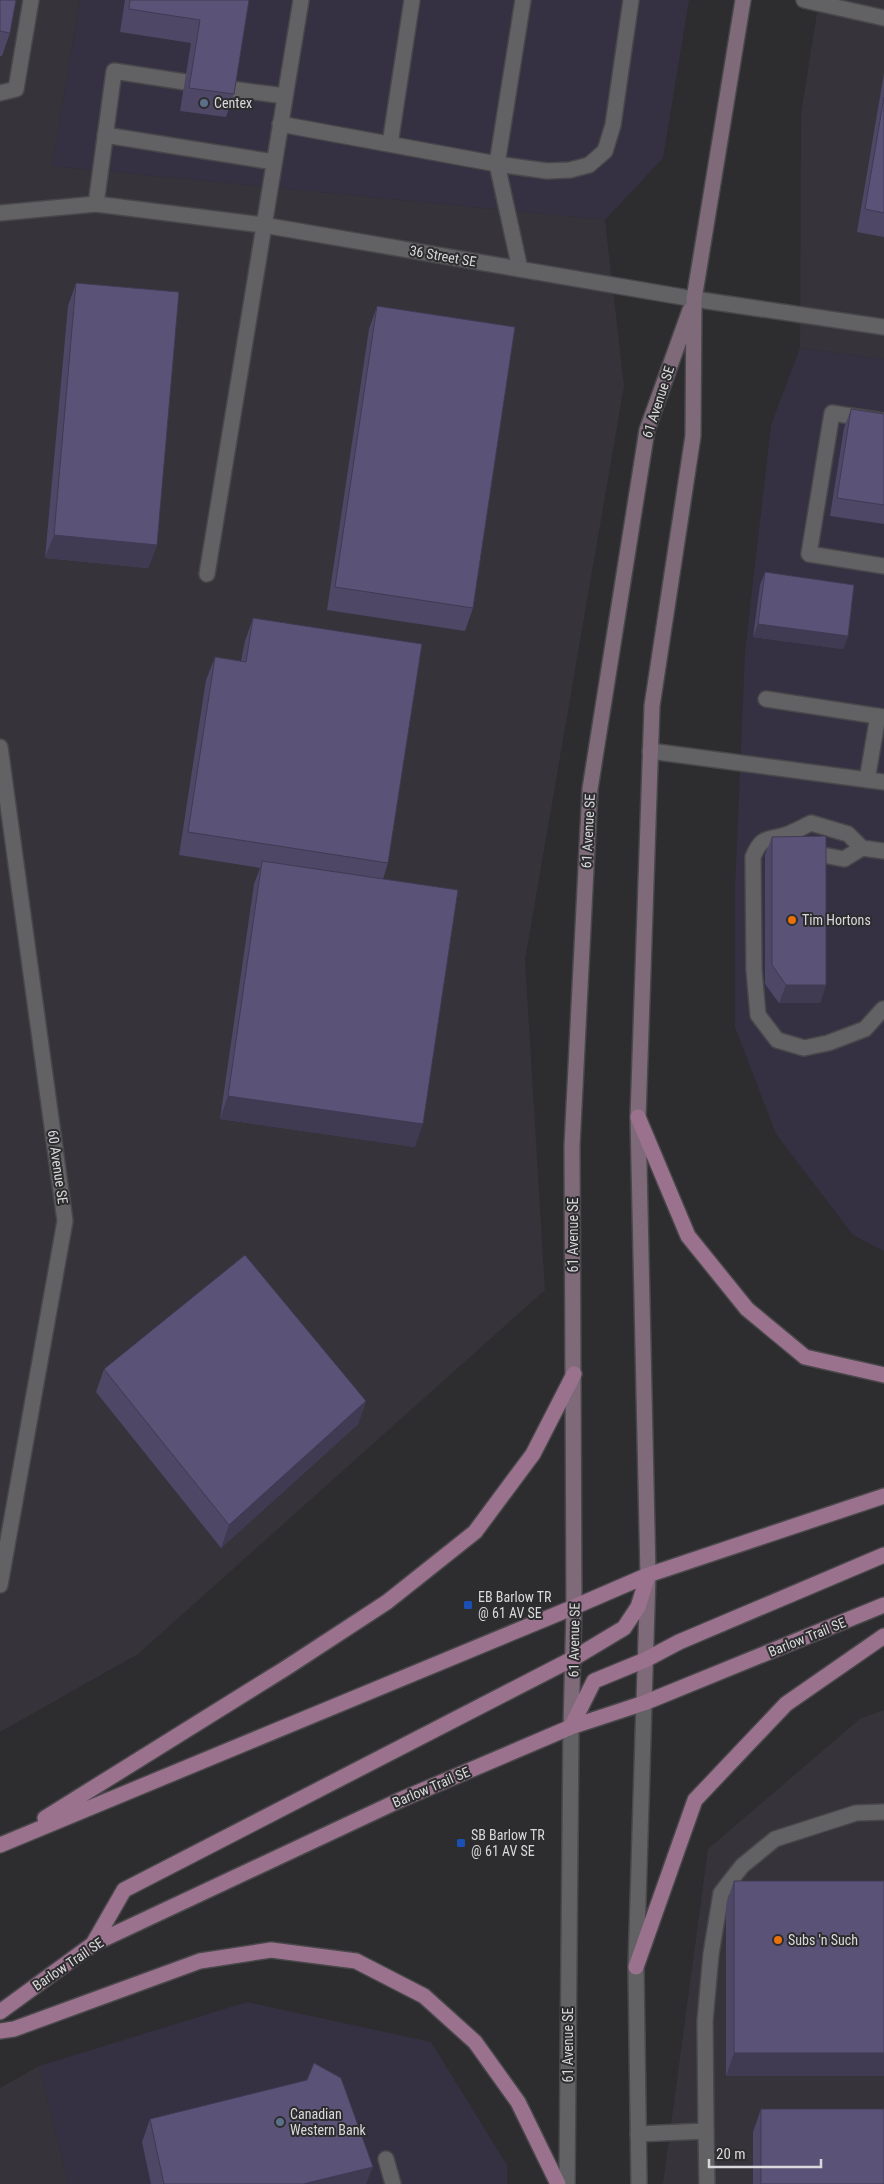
<svg xmlns="http://www.w3.org/2000/svg" width="884" height="2184" viewBox="0 0 884 2184" font-family="'Roboto Condensed',sans-serif">
	<style>
		.commercial { fill: #353142 }
		.built { fill: #36333b }
		.lines { fill: none; stroke-linecap: round; stroke-linejoin: round }
		.lane-casing { stroke: #48474a; stroke-width: 18 }
		.street-casing { stroke: #48474a; stroke-width: 18 }
		.secondary-casing { stroke: #48474a; stroke-width: 18 }
		.primary-casing { stroke: #48474a; stroke-width: 18 }
		.lane { stroke: #626164; stroke-width: 15 }
		.street { stroke: #626164; stroke-width: 15 }
		.secondary { stroke: #7e6a79; stroke-width: 15 }
		.primary { stroke: #9b728d; stroke-width: 15 }
		.wall { fill: #4e4766 }
		.shaded-wall { fill: #403a53 }
		.building { fill: #5b5377; stroke: #403a53 }
		.service-dot { fill: #5c6f8a; stroke: #2d2c2e; stroke-width: 2 }
		.food-dot { fill: #e8710a; stroke: #2d2c2e; stroke-width: 2 }
		.transit-dot { fill: #1a4fb4; stroke: #2d2c2e; stroke-width: 2 }
		.labels { text-anchor: middle; stroke-width: 4; stroke-linejoin: round; paint-order: stroke }
		.poi-label { font-size: 14px; fill: #d9d9db; stroke: #2d2c2e; text-anchor: start }
		.street-label { font-size: 14px; fill: #d9d9db; stroke: #2d2c2e }
	</style>
	<rect width="100%" height="100%" fill="#2d2c2e"/>
	<!-- commercial -->
	<path class="commercial" d="M80 0H689L663 158 605 220 52 166Z
		M800 348 884 359V1251L853 1235 776 1134 735 1027V889L745 652 771 425Z
		M247 2002 431 2042 507 2165V2184H68L39 2066Z"/>
	<!-- built -->
	<path class="built" d="M0 0H80L52 166 605 220 624 386 525 960 545 1290 138 1654 0 1732Z
		M819 0H884V359L800 348 801 114Z
		M884 1710V2184H663L708 1849 861 1718Z
		M39 2066 68 2184H0V2088Z"/>
	<g class="lines">
		<!-- lane casing -->
		<g class="lane-casing">
			<path id="lane" d="M804 0 884 18
				M231 89 285 96
				M0 93 16 89 31 0
				M280 124 497 164 547 171 570 170 589 165 605 151 613 125 631 0
				M105 135 274 162
				M390 144 412 0
				M96 204 114 71 185 82
				M520 269 497 164 523 0
				M884 421 832 413 809 554 884 566
				M207 574 301 0
				M766 699 884 717
				M650 751 884 782
				M867 780 878 716
				M807 852 844 859 862 848
				M883 1009 865 1029 828 1043 804 1048 777 1040 758 1015 754 970 753 857C762 834 769 841 788 834 796 831 803 827 811 823L848 834 862 848 884 851
				M706 2131 705 2021 711 1954 721 1893 742 1866 775 1839 856 1813 884 1812
				M638 2134 706 2131 707 2184
				M386 2159 393 2184"/>
		</g>
		<!-- street casing -->
		<g class="street-casing">
			<path id="street" d="M0 213 96 204 263 225 694 299 884 327
				M0 747 65 1221 0 1585
				M567 2184 571 1727
				M639 2184 636 1967 644 1703"/>
		</g>
		<!-- secondary casing -->
		<g class="secondary-casing">
			<path id="secondary" d="M644 1703 648 1575 638 1117 652 706 693 436 694 299 743 0
				M571 1727 574 1607 572 1146 590 789 647 430 690 310"/>
		</g>
		<!-- primary casing -->
		<g class="primary-casing">
			<path id="primary" d="M638 1117 688 1236 747 1309 805 1357 884 1375
				M571 1727 594 1681 645 1660 679 1642 884 1555
				M45 1818 286 1668 387 1602 475 1532 533 1454 574 1374
				M0 1845 574 1607 648 1575 884 1496
				M93 1944 124 1890 574 1658 624 1628 638 1607 648 1575
				M636 1967 695 1800 786 1704 884 1636
				M0 2012 93 1944 400 1800 571 1727 644 1703 884 1605
				M0 2031 14 2029 200 1961 271 1950 356 1961 424 1996 475 2042 518 2102 558 2184"/>
		</g>
		<!-- lane -->
		<use href="#lane" class="lane"/>
		<!-- street -->
		<use href="#street" class="street"/>
		<!-- secondary -->
		<use href="#secondary" class="secondary"/>
		<!-- primary -->
		<use href="#primary" class="primary"/>
	</g>
	<!-- wall -->
	<path class="wall" d="M0 0 10 33 2 56H0Z
		M125 0H249L234 94 226 117 180 111 191 43 120 32Z
		M884 73V237L857 232Z
		M76 283 157 545 148 568 45 558 68 306Z
		M377 306 473 608 465 631 327 610 369 329Z
		M851 409 884 414V524L830 516 844 428Z
		M765 572 848 636 843 649 753 637 760 585Z
		M253 618 388 863 383 879 415 1147 220 1119 254 884 260 868 179 855 206 680 215 657 241 661 245 641Z
		M772 837 826 985 820 1003H779L765 984V855Z
		M104 1369 366 1401 358 1424 221 1548 96 1392Z
		M734 1881H884V2076H726V1904Z
		M761 2109 884 2184H753V2132Z
		M150 2119 366 2184H151L142 2142Z"/>
	<!-- shaded-wall -->
	<path class="shaded-wall" d="M54 535 157 545 148 568 45 558Z
		M758 624 848 636 843 649 753 637Z
		M786 985H826L820 1003H779Z
		M228 1096 423 1124 415 1147 220 1119Z
		M366 1401 358 1424 221 1548 229 1525Z
		M734 2053H884V2076H726Z
		M373 2167 366 2184H303Z"/>
	<!-- building -->
	<path class="building" d="M0 0H16L10 33 0 31Z
		M130 0H249L234 94 189 88 200 20 129 9Z
		M884 97V213L865 209Z
		M76 283 179 292 157 545 54 535Z
		M377 306 515 327 473 608 335 587Z
		M851 409 884 414V505L837 498Z
		M765 572 854 585 848 636 758 624Z
		M253 618 422 644 388 863 188 832 215 657 246 662Z
		M826 836V985H786L772 965V837Z
		M262 861 458 890 423 1124 228 1096Z
		M245 1255 366 1401 229 1525 104 1369Z
		M734 1881H884V2053H734Z
		M314 2063 341 2078 373 2167 303 2184H164L150 2119 307 2080Z
		M761 2109H884V2184H761Z"/>
	<!-- markers -->
	<g class="service-dot">
		<circle cx="204" cy="103" r="5"/>
		<circle cx="280" cy="2122" r="5"/>
	</g>
	<g class="food-dot">
		<circle cx="792" cy="920" r="5"/>
		<circle cx="778" cy="1940" r="5"/>
	</g>
	<g class="transit-dot">
		<rect x="463" y="1600" width="10" height="10" rx="2.5"/>
		<rect x="456" y="1838" width="10" height="10" rx="2.5"/>
	</g>
	<g class="labels">
		<!-- poi labels -->
		<g class="poi-label">
			<text x="214" y="108">Centex</text>
			<text x="802" y="925">Tim Hortons</text>
			<text x="478" y="1602">EB Barlow TR<tspan x="478" dy="16">@ 61 AV SE</tspan></text>
			<text x="471" y="1840">SB Barlow TR<tspan x="471" dy="16">@ 61 AV SE</tspan></text>
			<text x="788" y="1945">Subs 'n Such</text>
			<text x="290" y="2119">Canadian<tspan x="290" dy="16">Western Bank</tspan></text>
		</g>
		<!-- street labels -->
		<g class="street-label">
			<text transform="translate(443 256) rotate(10)" y="5">36 Street SE</text>
			<text transform="translate(658 402) rotate(-72)" y="5">61 Avenue SE</text>
			<text transform="translate(588 831) rotate(-87)" y="5">61 Avenue SE</text>
			<text transform="translate(58 1167) rotate(82)" y="5">60 Avenue SE</text>
			<text transform="translate(573 1235) rotate(-90)" y="5">61 Avenue SE</text>
			<text transform="translate(807 1637) rotate(-22)" y="5">Barlow Trail SE</text>
			<text transform="translate(574 1640) rotate(-89)" y="5">61 Avenue SE</text>
			<text transform="translate(431 1787) rotate(-23)" y="5">Barlow Trail SE</text>
			<text transform="translate(68 1964) rotate(-34)" y="5">Barlow Trail SE</text>
			<text transform="translate(568 2045) rotate(-90)" y="5">61 Avenue SE</text>
		</g>
	</g>
	<!-- scale -->
	<path d="M709 2159v8h112v-8" fill="none" stroke="#d9d9db" stroke-width="2.5"/>
	<text x="716" y="2159" font-size="15" fill="#d9d9db" stroke="#2d2c2e" stroke-width="4" paint-order="stroke">20 m</text>
</svg>
